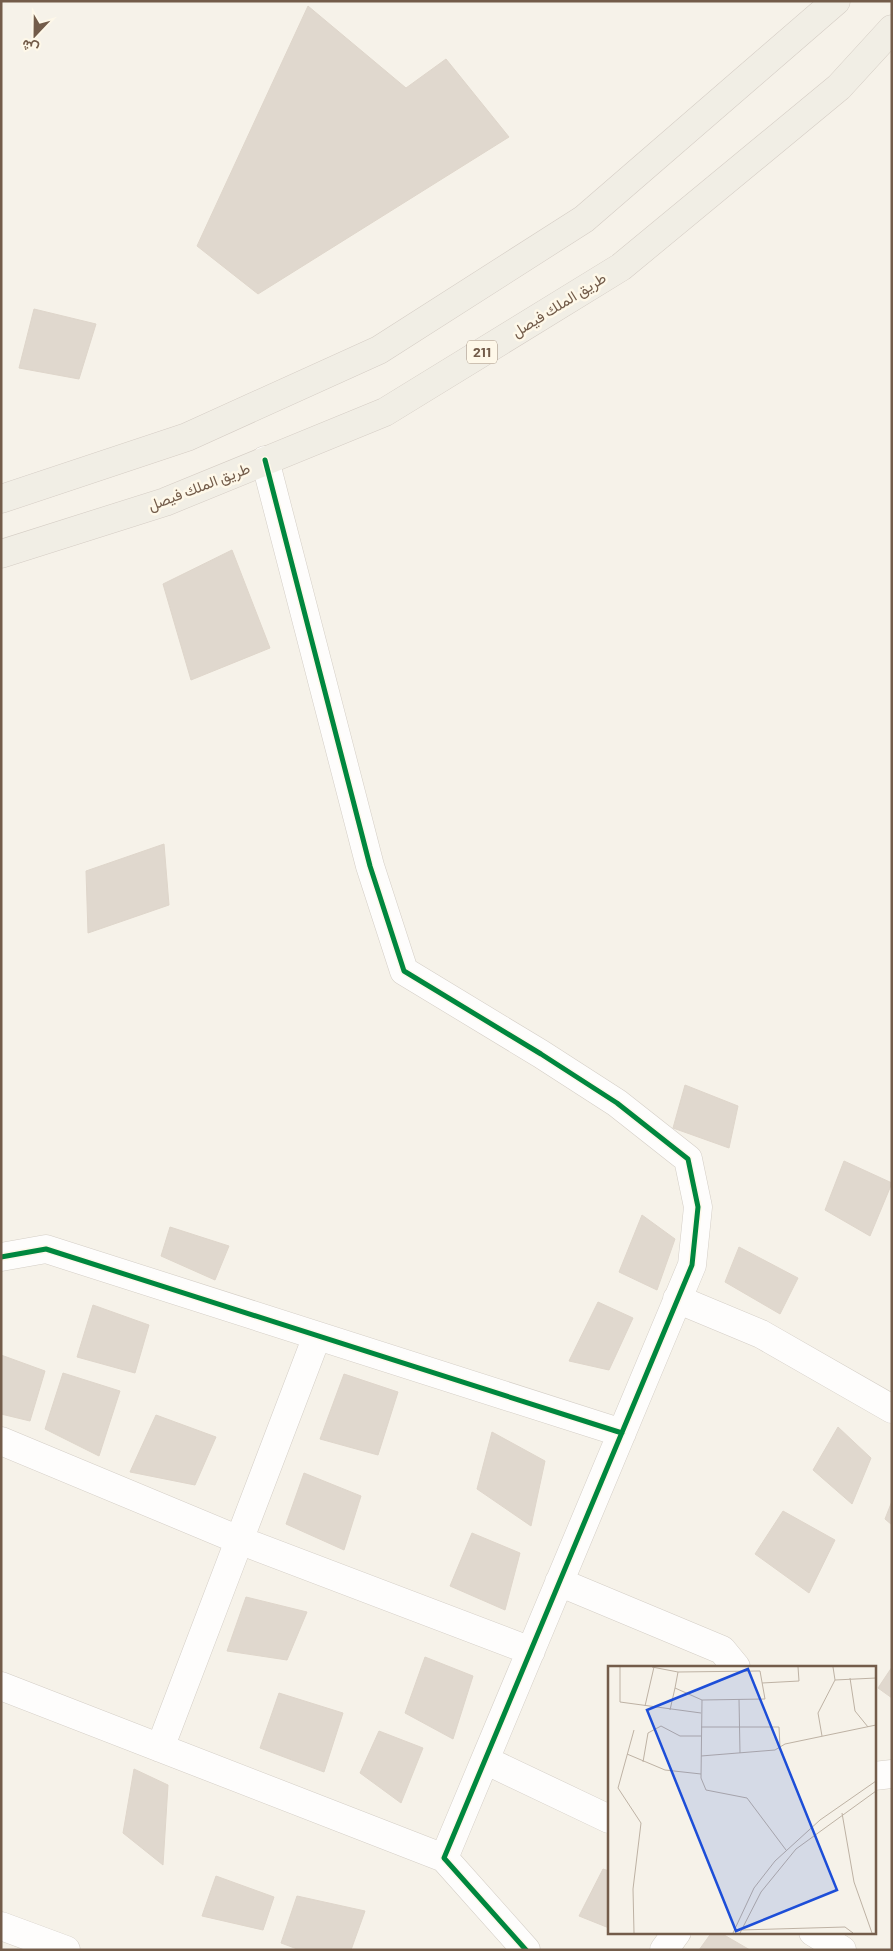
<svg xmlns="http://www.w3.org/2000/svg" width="893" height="1951" viewBox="0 0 893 1951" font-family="Barlow,Vazirmatn,sans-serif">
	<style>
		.building { fill: #e0d8ce; stroke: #dfd6cb }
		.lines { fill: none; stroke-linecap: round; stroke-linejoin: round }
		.minor-casing { stroke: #d4cec6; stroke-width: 29 }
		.primary-casing { stroke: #d5cdc5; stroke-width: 29 }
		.minor { stroke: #fefdfc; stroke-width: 28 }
		.primary { stroke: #f1eee5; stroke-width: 28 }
		.cycleway-casing { stroke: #fef8e9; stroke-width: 8 }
		.cycleway { stroke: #00873e; stroke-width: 5 }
		.labels { text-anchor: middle; stroke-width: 5; stroke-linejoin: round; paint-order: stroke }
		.shield { fill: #fef8e9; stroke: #9d8b7a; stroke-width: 1 }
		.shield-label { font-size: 14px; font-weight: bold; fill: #735c4a }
		.street-label { font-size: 15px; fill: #735c4a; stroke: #fef8e9 }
		.inset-road { fill: none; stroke: #beb2a4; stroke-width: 1 }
		.view { fill: #1d4ed8; fill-opacity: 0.15; stroke: #1d4ed8; stroke-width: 2.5 }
		.inset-edge { fill: none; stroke: #735c4a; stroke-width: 2.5 }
	</style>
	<rect width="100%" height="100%" fill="#f6f2e9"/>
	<!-- building -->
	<path class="building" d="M308 6 406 88 446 59 509 137 258 294 197 246Z
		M34 309 96 324 79 379 19 368Z
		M232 550 270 648 191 680 163 584Z
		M164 844 169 905 88 933 86 871Z
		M685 1085 738 1106 729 1148 673 1128Z
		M844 1161 892 1183 870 1236 825 1210Z
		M642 1215 675 1239 657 1290 619 1272Z
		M170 1227 229 1246 215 1280 161 1256Z
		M739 1247 798 1278 780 1314 725 1282Z
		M598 1302 633 1318 609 1370 569 1361Z
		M93 1305 149 1325 135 1373 77 1357Z
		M1 1355 45 1371 30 1421 1 1414Z
		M63 1373 120 1391 99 1456 45 1429Z
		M344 1374 398 1392 378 1455 320 1439Z
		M156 1415 216 1437 195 1485 130 1472Z
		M838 1427 871 1458 852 1504 813 1470Z
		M492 1432 545 1461 531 1526 477 1489Z
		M304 1473 361 1496 344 1550 286 1524Z
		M892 1501V1525L885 1519Z
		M783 1511 835 1540 809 1593 755 1554Z
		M472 1533 520 1553 505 1610 450 1586Z
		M246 1597 307 1612 287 1660 227 1651Z
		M425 1657 473 1676 453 1739 405 1713Z
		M892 1667V1698L878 1688Z
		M279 1693 343 1713 324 1772 260 1748Z
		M379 1731 423 1748 401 1803 360 1773Z
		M134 1769 168 1785 163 1865 123 1833Z
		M603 1869 609 1871V1928L579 1916Z
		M216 1876 274 1897 263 1930 202 1916Z
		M297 1896 365 1911 351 1950H300L281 1943Z
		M712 1932H719L750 1950H699Z"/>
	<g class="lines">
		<!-- minor casing -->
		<g class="minor-casing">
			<path id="minor" d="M265 460 370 866 404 971 541 1054 617 1103 688 1159 698 1207 692 1265 444 1858 526 1950
				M1 1257 46 1249 622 1433
				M677 1299 761 1334 892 1409
				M1 1441 239 1540 531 1651
				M559 1582 722 1650 736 1667
				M1 1686 444 1858
				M160 1748 317 1336
				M485 1760 609 1819
				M874 1776 892 1774
				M1 1926 66 1950
				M813 1932 842 1950
				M664 1950 677 1932"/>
		</g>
		<!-- primary casing -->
		<g class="primary-casing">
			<path id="primary" d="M1 499 187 437 379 350 584 219 836 1
				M1 554 165 502 385 412 621 267 839 87 892 29"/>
		</g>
		<!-- minor -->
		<use href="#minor" class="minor"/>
		<!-- primary -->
		<use href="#primary" class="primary"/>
		<!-- cycleway casing -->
		<g class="cycleway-casing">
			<path id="cycleway" d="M265 460 370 866 404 971 541 1054 617 1103 688 1159 698 1207 692 1265 444 1858 526 1950
				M1 1257 46 1249 622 1433"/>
		</g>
		<!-- cycleway -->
		<use href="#cycleway" class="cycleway"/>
	</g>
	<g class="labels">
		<!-- shield labels -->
		<rect class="shield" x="467" y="340.5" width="30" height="23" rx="4"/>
		<g class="shield-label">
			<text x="482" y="357">211</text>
		</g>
		<!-- street labels -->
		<g class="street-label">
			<text transform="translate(559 305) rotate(-32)" y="5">طريق الملك فيصل</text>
			<text transform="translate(199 487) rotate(-21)" y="5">طريق الملك فيصل</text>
		</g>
	</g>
	<!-- overview -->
	<g transform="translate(608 1666)">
		<rect width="268" height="268" fill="#f6f2e9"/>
		<path class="inset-road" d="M12 1V36L93 47M44 1 70 6 67 22 94 34 93 112 98 124 139 132 178 184M225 1 227 14 268 12M70 6 152 5 157 33 94 34M242 12 247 45 260 61M154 17 191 15 190 1M131 33 132 87M37 40 46 1M62 44 67 22M93 61H171L172 81M214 70 210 47 227 14M19 88 57 104 93 108M93 90 167 84 177 78 268 59M35 96 40 67 53 60 72 70H93M234 147 246 216 264 267M133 264 237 261 245 267M26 267 25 223 33 157 10 122 26 64M125 267 146 222 167 195 212 154 268 115M132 267 153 226 188 183 268 125"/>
		<path class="view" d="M140 3 229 224 128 265 39 44Z"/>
		<rect width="268" height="268" class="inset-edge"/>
	</g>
	<!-- border -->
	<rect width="893" height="1951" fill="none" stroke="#735c4a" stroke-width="5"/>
	<!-- north arrow -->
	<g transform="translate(35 35) rotate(202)" stroke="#fef8e9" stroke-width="4" paint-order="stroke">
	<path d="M0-4L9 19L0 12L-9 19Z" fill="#735c4a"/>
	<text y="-8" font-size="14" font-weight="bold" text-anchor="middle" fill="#735c4a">ش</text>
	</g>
</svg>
